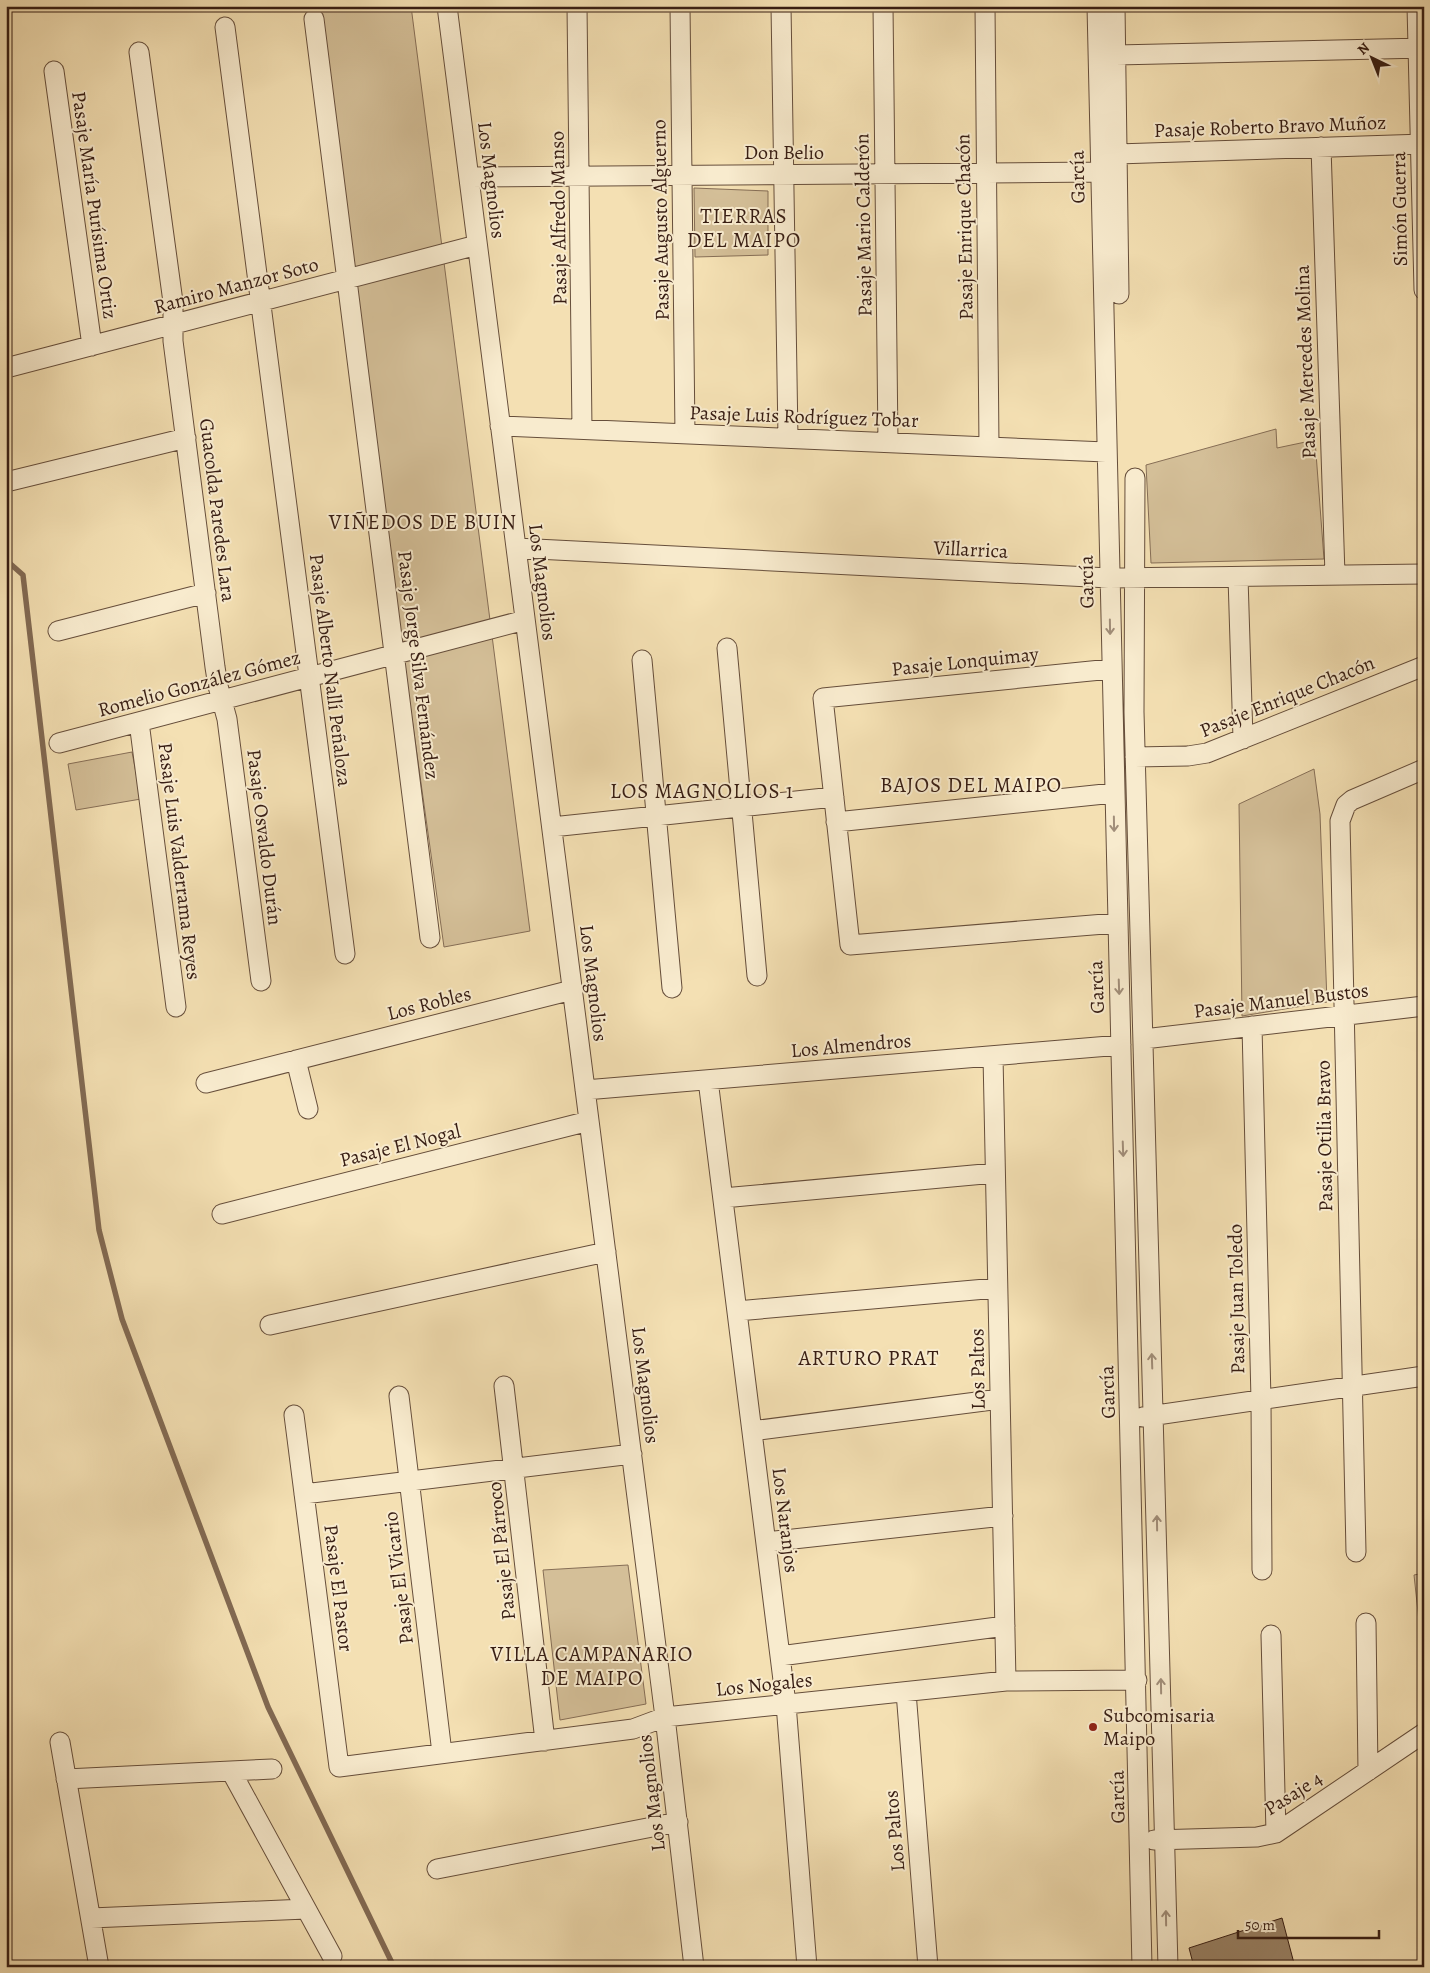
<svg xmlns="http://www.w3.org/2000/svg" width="1430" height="1973" viewBox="0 0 1430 1973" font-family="Alegreya,serif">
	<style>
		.green { fill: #d4bf98; stroke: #866e56 }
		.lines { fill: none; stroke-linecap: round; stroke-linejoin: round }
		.stream { stroke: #826a53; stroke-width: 5.5 }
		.building { fill: #998266; stroke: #371d13 }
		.minor-casing { stroke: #664e3b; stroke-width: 21 }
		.minor { stroke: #f8ebce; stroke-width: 19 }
		.oneway { stroke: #a18e7a }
		.poi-dot { fill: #8f2418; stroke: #f8ebce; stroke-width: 2 }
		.labels { text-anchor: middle; stroke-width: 4; stroke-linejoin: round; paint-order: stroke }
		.street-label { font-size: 20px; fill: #371d13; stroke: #f8ebce }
		.poi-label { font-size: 20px; fill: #371d13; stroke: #f8ebce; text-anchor: start }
		.neighbourhood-label { font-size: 21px; letter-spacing: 1px; fill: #371d13; stroke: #f8ebce }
	</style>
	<rect width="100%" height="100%" fill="#f4e0b3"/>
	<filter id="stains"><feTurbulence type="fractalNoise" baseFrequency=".004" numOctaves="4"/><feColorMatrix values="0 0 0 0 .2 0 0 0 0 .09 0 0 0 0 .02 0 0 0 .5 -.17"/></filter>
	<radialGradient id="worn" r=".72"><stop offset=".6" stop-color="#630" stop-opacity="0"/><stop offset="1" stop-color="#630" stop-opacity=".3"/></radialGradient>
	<!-- green -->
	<path class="green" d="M312 6H411L530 931 444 947Z
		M694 188 768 191V255L695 257Z
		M1276 429 1277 448 1315 440 1324 559 1151 563 1146 465Z
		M132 752 141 799 76 810 68 764Z
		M1314 769 1320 814 1327 1002 1242 1016 1239 804Z
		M628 1565 646 1704 560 1720 543 1570Z
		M1424 1573V1668L1414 1575Z"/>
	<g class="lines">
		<!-- stream -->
		<path class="stream" d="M6 560 23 575 99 1230 122 1319 268 1707 394 1967"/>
	</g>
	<!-- building -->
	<path class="building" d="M1282 1918 1295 1967H1194L1189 1948Z"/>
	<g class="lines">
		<!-- minor casing -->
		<g class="minor-casing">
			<path id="minor" d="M447 6 665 1717 694 1967
				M577 6 582 429
				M680 6 685 434
				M781 6 788 438
				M883 6 888 442
				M985 6 989 447
				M1097 6C1109 660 1130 1313 1142 1967
				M1115 6 1119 294
				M1417 6 1424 290
				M314 19 430 938
				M225 27 345 954
				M139 52 173 302V341L215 667 218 686 227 719 261 981
				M1116 55 1424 48
				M54 71 92 346
				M1321 147 1335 575
				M1117 154 1424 144
				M469 177 1100 172
				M6 368 477 245
				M500 426 1106 452
				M1135 478 1134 712 1168 1967
				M6 482 186 438
				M516 548 1109 578 1424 574
				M1238 577 1243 739
				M58 631 206 593
				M727 648 757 976
				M642 660 672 988
				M1111 669 823 698 850 945 1117 923
				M139 722 176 1007
				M59 743 525 620
				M1135 757 1188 756 1207 753 1424 666
				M836 822 1114 793
				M552 827 834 797
				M1252 1026 1261 1400 1262 1570
				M1144 1039 1424 1006
				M993 1056 1006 1681
				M296 1060 308 1109
				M708 1080 786 1704 807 1967
				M206 1083 572 990
				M585 1090 1121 1045
				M723 1198 995 1173
				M222 1214 589 1121
				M737 1311 997 1288
				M270 1325 606 1252
				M504 1386 545 1741
				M399 1396 442 1753
				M294 1415 339 1767 633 1729 665 1717 1006 1681 1137 1680
				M1143 1417 1424 1376
				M752 1431 1000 1399
				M304 1494 632 1454
				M766 1542 1003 1516
				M1356 1552 1340 821 1346 805 1352 800 1424 769
				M1366 1623 1368 1771
				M1271 1635 1276 1833
				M780 1656 1005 1626
				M906 1692 928 1967
				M60 1742 99 1967
				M231 1771 332 1956
				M66 1779 272 1769
				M1154 1840 1257 1837 1276 1833 1424 1733
				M437 1869 678 1822
				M91 1918 306 1909"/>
		</g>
		<!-- minor -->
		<use href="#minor" class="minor"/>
	</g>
	<!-- one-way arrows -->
	<defs><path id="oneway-shaft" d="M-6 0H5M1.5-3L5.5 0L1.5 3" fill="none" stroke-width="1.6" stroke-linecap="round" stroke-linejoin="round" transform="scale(1.25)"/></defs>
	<g class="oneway">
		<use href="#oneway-shaft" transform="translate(1110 627) rotate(89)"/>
		<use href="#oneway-shaft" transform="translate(1114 824) rotate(89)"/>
		<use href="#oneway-shaft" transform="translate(1119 987) rotate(88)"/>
		<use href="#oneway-shaft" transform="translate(1123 1149) rotate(88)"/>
		<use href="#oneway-shaft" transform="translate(1152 1361) rotate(-92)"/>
		<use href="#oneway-shaft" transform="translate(1157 1523) rotate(-91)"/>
		<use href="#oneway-shaft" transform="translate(1161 1686) rotate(-91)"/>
		<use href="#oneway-shaft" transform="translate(1166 1918) rotate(-91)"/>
	</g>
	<!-- markers -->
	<circle class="poi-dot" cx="1093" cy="1727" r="5"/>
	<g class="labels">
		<!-- street labels -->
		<g class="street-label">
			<text transform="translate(1270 126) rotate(-2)" y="7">Pasaje Roberto Bravo Muñoz</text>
			<text x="784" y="159">Don Belio</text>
			<text transform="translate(1077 177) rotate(-91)" y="7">García</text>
			<text transform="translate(492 180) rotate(83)" y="7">Los Magnolios</text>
			<text transform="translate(95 205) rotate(82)" y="7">Pasaje María Purísima Ortiz</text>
			<text transform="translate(1399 209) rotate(-91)" y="7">Simón Guerra</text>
			<text transform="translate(558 218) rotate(-91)" y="7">Pasaje Alfredo Manso</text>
			<text transform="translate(660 220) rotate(-91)" y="7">Pasaje Augusto Alguerno</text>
			<text transform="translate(863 225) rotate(-91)" y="7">Pasaje Mario Calderón</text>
			<text transform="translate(964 227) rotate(-91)" y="7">Pasaje Enrique Chacón</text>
			<text transform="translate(236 285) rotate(-15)" y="7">Ramiro Manzor Soto</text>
			<text transform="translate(1305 362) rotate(-92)" y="7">Pasaje Mercedes Molina</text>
			<text transform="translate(804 416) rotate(2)" y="7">Pasaje Luis Rodríguez Tobar</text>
			<text transform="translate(218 510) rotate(83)" y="7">Guacolda Paredes Lara</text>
			<text transform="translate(971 549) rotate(3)" y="7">Villarrica</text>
			<text transform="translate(543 582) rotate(83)" y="7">Los Magnolios</text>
			<text transform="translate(1086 582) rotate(-91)" y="7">García</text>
			<text transform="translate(965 661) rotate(-6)" y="7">Pasaje Lonquimay</text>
			<text transform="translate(419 665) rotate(83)" y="7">Pasaje Jorge Silva Fernández</text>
			<text transform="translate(331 670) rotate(83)" y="7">Pasaje Alberto Nallí Peñaloza</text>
			<text transform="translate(199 683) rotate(-15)" y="7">Romelio González Gómez</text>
			<text transform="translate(1287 696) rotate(-22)" y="7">Pasaje Enrique Chacón</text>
			<text transform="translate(265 837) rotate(83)" y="7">Pasaje Osvaldo Durán</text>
			<text transform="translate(180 861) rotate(83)" y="7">Pasaje Luis Valderrama Reyes</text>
			<text transform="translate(594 983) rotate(83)" y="7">Los Magnolios</text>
			<text transform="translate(1096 987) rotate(-92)" y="7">García</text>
			<text transform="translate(1281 1000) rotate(-7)" y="7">Pasaje Manuel Bustos</text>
			<text transform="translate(429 1003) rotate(-14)" y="7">Los Robles</text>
			<text transform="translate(851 1045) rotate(-5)" y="7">Los Almendros</text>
			<text transform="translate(1324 1136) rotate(-91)" y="7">Pasaje Otilia Bravo</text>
			<text transform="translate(400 1145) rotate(-14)" y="7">Pasaje El Nogal</text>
			<text transform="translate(1236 1299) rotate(-91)" y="7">Pasaje Juan Toledo</text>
			<text transform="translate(977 1369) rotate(-91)" y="7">Los Paltos</text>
			<text transform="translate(646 1385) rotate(83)" y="7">Los Magnolios</text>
			<text transform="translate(1107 1392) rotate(-92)" y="7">García</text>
			<text transform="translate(786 1520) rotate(83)" y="7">Los Naranjos</text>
			<text transform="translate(501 1551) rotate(-96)" y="7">Pasaje El Párroco</text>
			<text transform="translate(398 1578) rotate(-97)" y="7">Pasaje El Vicario</text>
			<text transform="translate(339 1588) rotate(83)" y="7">Pasaje El Pastor</text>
			<text transform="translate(764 1684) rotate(-6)" y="7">Los Nogales</text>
			<text transform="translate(651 1793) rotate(-97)" y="7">Los Magnolios</text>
			<text transform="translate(1293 1793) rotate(-32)" y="7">Pasaje 4</text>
			<text transform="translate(1117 1797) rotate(-91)" y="7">García</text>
			<text transform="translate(894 1831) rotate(-95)" y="7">Los Paltos</text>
		</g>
		<!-- poi labels -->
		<g class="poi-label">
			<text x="1103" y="1722">Subcomisaria<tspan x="1103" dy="23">Maipo</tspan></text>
		</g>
		<!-- neighbourhood labels -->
		<g class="neighbourhood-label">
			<text x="744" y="223">TIERRAS<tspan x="744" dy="24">DEL MAIPO</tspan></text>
			<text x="423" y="529">VIÑEDOS DE BUIN</text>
			<text x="971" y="792">BAJOS DEL MAIPO</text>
			<text x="702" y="798">LOS MAGNOLIOS 1</text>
			<text x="869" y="1365">ARTURO PRAT</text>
			<text x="592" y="1661">VILLA CAMPANARIO<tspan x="592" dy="24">DE MAIPO</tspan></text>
		</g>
	</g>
	<!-- margin -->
	<rect width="1430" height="1973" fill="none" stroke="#f4e0b3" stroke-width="25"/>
	<rect x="8" y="8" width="1415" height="1958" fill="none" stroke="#371d13" stroke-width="2.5"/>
	<rect x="12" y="12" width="1405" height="1948" fill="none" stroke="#371d13"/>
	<!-- north arrow -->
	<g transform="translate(1372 58) rotate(317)" stroke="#f8ebce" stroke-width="4" paint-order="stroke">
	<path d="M0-4L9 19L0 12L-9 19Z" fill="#371d13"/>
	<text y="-8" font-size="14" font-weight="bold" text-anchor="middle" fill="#371d13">N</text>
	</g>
	<!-- scale -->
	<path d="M1238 1930v8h141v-8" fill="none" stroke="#371d13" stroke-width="2.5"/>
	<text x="1245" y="1930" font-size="15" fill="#371d13" stroke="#f8ebce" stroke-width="4" paint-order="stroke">50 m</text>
	<rect width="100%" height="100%" filter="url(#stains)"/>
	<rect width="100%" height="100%" fill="url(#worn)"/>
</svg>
